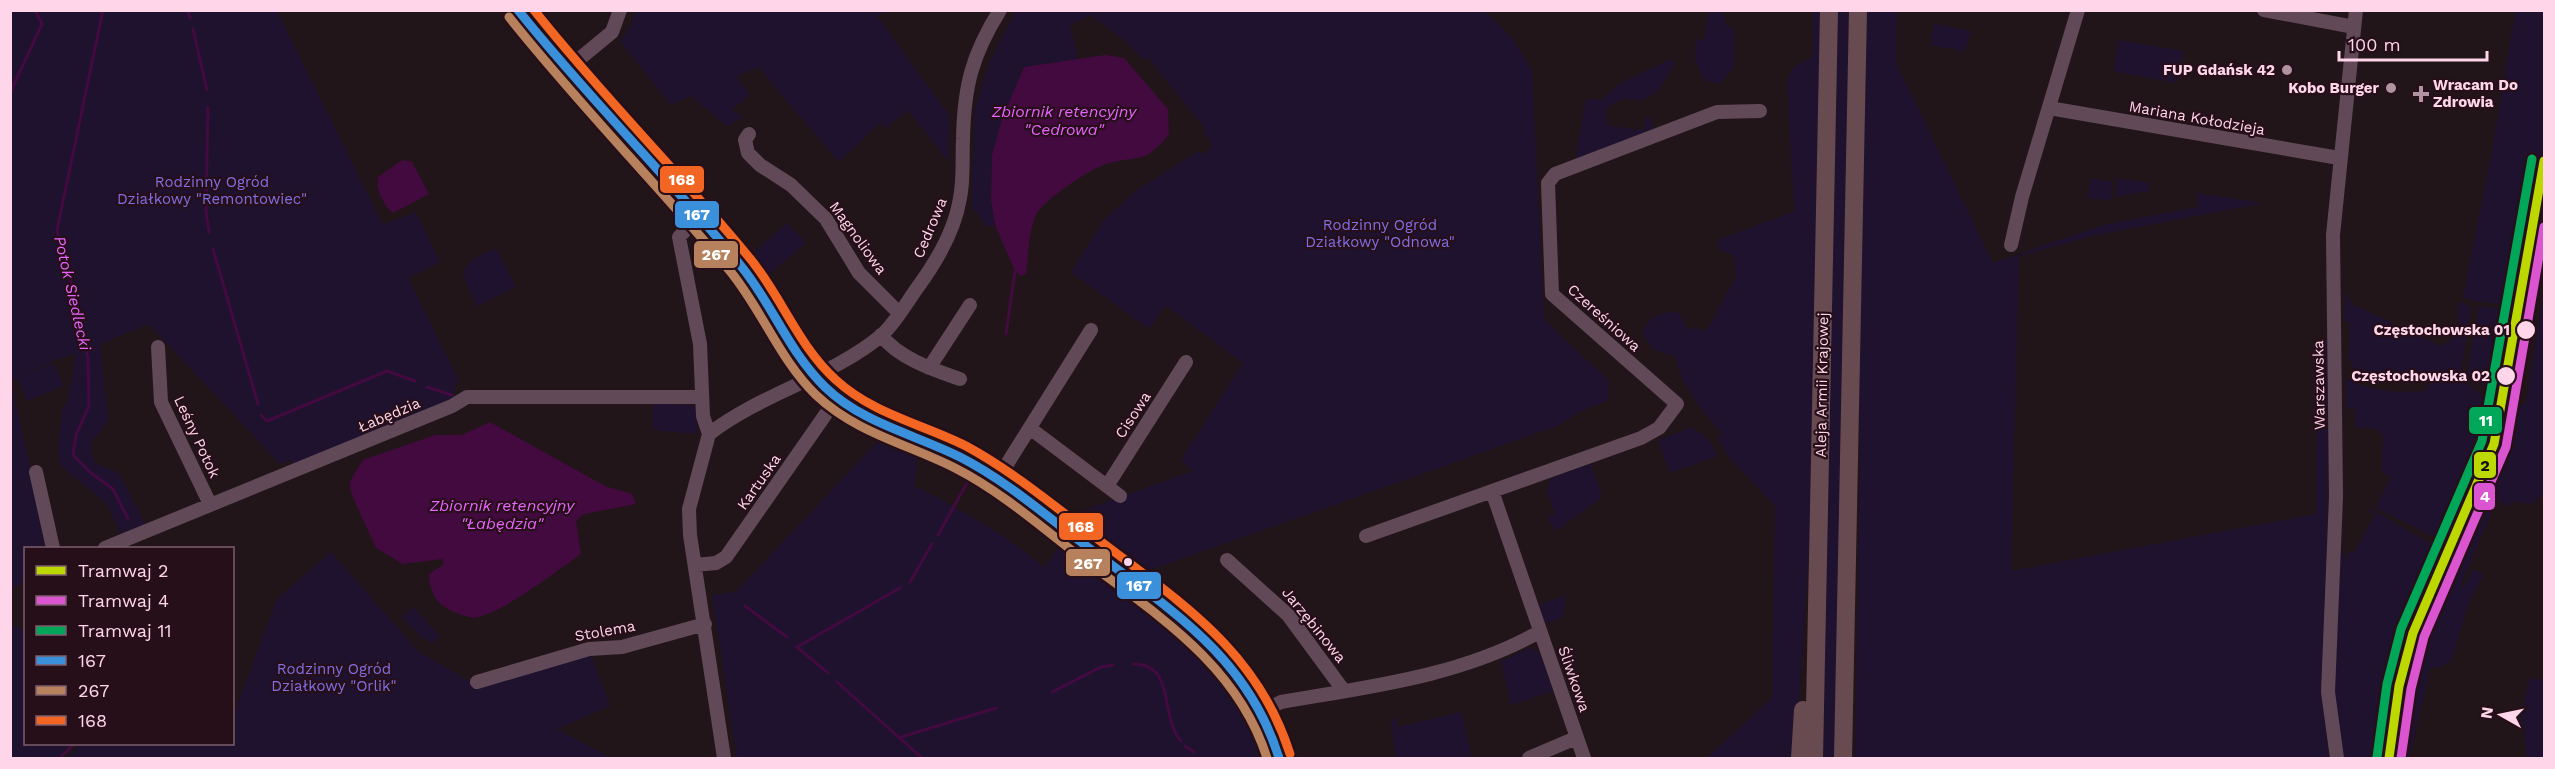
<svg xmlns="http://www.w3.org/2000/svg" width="2555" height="769" viewBox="0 0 2555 769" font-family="'Work Sans',sans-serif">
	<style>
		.green { fill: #1e122e }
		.water { fill: #430a40 }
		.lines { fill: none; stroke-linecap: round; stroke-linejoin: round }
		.stream { stroke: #430a40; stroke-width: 3 }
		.minor { stroke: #624957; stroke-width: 14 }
		.major { stroke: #674b51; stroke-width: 18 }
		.bus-1-casing { stroke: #270f19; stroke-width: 14 }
		.bus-2-casing { stroke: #270f19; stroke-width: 14 }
		.bus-3-casing { stroke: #270f19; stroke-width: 14 }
		.bus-1 { stroke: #3a90db; stroke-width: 9 }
		.bus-2 { stroke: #b6815c; stroke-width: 9 }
		.bus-3 { stroke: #f26522; stroke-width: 9 }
		.tram-1-casing { stroke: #270f19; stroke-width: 14 }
		.tram-2-casing { stroke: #270f19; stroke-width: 14 }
		.tram-3-casing { stroke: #270f19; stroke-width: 14 }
		.tram-1 { stroke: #bcd800; stroke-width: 9 }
		.tram-2 { stroke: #db54d0; stroke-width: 9 }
		.tram-3 { stroke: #00a759; stroke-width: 9 }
		.poi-dot { fill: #b192a1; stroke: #270f19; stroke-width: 2 }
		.stop-dot { fill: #ffd5e9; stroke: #270f19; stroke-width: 2 }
		.labels { text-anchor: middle; stroke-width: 4.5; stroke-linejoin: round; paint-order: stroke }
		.poi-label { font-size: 15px; font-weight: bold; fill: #ffd5e9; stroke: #270f19; text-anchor: end }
		.street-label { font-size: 15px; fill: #ffd5e9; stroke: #270f19 }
		.park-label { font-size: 15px; fill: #7f6ee5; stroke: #270f19 }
		.stop-label { font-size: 15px; font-weight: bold; fill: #ffd5e9; stroke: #270f19; text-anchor: end }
		.water-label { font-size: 16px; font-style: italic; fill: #e963ff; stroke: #270f19 }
		.line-badge { stroke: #270f19; stroke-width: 2 }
		.badge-label { font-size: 16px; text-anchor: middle; font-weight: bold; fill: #fff }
		.pale-badge-label { font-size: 16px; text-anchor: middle; font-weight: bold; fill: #111 }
	</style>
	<rect width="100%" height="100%" fill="#21151a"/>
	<!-- green -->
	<path class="green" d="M1850 10 1837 758H1820L1836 11Z
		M10 11H277L383 225 416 212 440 262 408 278 459 381 456 382 453 398 295 467 291 460 280 464 149 324 100 344 108 419C101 437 84 436 95 463L119 473 146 526 122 537 106 503 60 465 58 448 63 405H67L76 354 54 360 22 376 54 363 63 386 27 401 18 378 11 381 48 548H26L25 582 11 589Z
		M635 11H889L877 16 949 115V162L908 110 885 128 880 122 839 162 758 67 736 77 750 95 732 109 742 118 727 126 691 96 671 105 620 41 631 26Z
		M1016 11H1484L1513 39 1532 70 1544 320 1609 381 1608 400 1579 412 1557 426 1150 570C1125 549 1097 534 1070 515L1193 471 1181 460 1243 363 1165 305 1149 329 1071 272 1104 220 1136 191 1198 151 1205 154 1213 145 1203 132 1206 129 1147 57 1143 59 1126 42 1091 15 1070 25 1078 59 1024 67 1021 70 992 155 991 200 995 225 986 227 975 210H972L974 112 990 61Z
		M1709 11H1722L1726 25 1734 29V68L1719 84 1705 80 1695 60 1696 39 1704 40Z
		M1813 11H1822L1810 536 1795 758H1707L1772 698 1775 506 1727 455 1718 437 1723 434C1704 412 1680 386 1676 357L1653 349 1642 334C1649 315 1660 314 1678 311L1686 328 1707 330 1736 277 1734 255 1720 250 1717 240 1794 212 1787 80 1794 67 1813 56Z
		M1865 11H1897L1896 63 1993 263 2103 225 2198 207 2197 193 2263 203 2092 236 2019 256 2011 571 2316 514 2317 342 2328 340 2327 541 2321 688 2329 758H1855L1860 446 1858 314Z
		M2515 11H2544V143L2516 306 2474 301 2463 297 2491 156Z
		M1934 24 1971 31 1965 51 1930 45Z
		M2119 40 2183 51 2177 83 2113 71Z
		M1671 59 1675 63 1659 90 1643 100 1621 99 1605 110 1608 126 1643 130 1647 114 1656 130 1575 161 1586 99 1602 100 1617 85Z
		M2091 178 2112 182 2111 200 2087 198Z
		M2117 178 2149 183V191L2115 197Z
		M787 223 806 243 767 276 751 255Z
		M496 248 516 287 477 306C458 268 457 266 496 248Z
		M2544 289V493L2532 504 2513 501 2509 507 2497 500 2460 586 2464 585 2472 571 2477 570 2483 575 2467 607 2452 660 2441 667 2430 668 2410 758H2397C2403 708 2411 658 2430 611 2459 540 2498 483 2511 406H2517L2526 402Z
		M2345 291 2352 304 2441 346 2457 336 2458 307 2461 301 2471 308 2460 379 2489 401 2469 472 2436 538 2376 508 2391 477 2382 472 2383 435 2376 429 2355 427 2356 409 2346 408V378C2371 392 2398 393 2426 391L2432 378C2407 385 2379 381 2355 371L2349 358 2350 322H2344Z
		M2479 306 2511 309 2490 390 2470 378 2467 373Z
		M653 403 698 406 697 434 653 430Z
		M2495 404H2498L2489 448 2479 479 2426 588 2411 626 2397 679 2384 758 2396 677 2406 633 2422 589 2479 470Z
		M1692 427 1710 441 1717 456 1670 473 1658 440Z
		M879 440 916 453 917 465 914 486C960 508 1005 535 1044 567L1062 543 1085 556 1088 554C1166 614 1242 657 1271 758H737L712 595 736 592Z
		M1591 464 1602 497 1556 531 1547 517 1555 514 1547 490 1550 478Z
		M2369 508 2433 545 2412 591 2394 643 2376 758H2342L2334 692 2340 553 2344 551V558H2347L2348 551 2354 553 2375 514 2368 510Z
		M331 552 418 651 481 688 590 653 610 706 557 729 611 758H67L80 744H232L233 716 277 599Z
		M1566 595 1563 617 1547 623 1540 617 1536 606Z
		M414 607 440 637 432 643 420 636 401 617Z
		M10 624 25 630 26 744H71L56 758H11Z
		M1531 648 1540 653 1553 691 1511 705 1501 661Z
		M2530 678 2544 680V758H2527L2521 714Z
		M1461 712 1472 758H1395L1391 719 1396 718 1398 727Z"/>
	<!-- water -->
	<path class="water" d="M1105 55 1124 58 1168 109 1169 134C1144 166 1140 154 1106 164 1090 169 1043 200 1036 215 1028 231 1029 256 1026 273L1021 276 1015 271 995 225 991 200 992 155 1003 116 1024 67Z
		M402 160 412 162 429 194 393 213C384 206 375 189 378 177Z
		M490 422 605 486 632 494 636 504 584 514 576 521 581 554C553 573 509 609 478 617 470 619 459 614 452 611 435 603 430 592 429 574L444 564 442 559 403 564 376 548 351 493 350 481 363 460 435 435H462Z"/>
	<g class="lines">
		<!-- stream -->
		<path class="stream" d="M103 10 57 230 80 315 88 359 89 406 76 435 73 455 91 473 113 489 128 519
			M187 10 190 18
			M193 29 207 90
			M10 93 42 24 35 10
			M208 107 206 212 209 232
			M213 249 258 404
			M1006 334 1015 271
			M427 387 452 395
			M261 415 267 421 387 371 415 381
			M938 535 968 481
			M910 582 932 544
			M745 606 787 637
			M1133 664C1177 664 1159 717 1181 741
			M828 673 797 647 900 588
			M837 682 922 758
			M1052 692 1101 667 1113 665
			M901 737 996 708
			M1185 746 1194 752
			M60 758 74 744"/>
		<!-- minor -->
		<path class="minor" d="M518 10C587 100 669 178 741 266 772 303 789 353 825 387 862 424 914 434 960 457 1009 483 1053 521 1098 555 1145 591 1198 625 1235 671 1256 697 1270 727 1279 758
			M2264 10 2354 27
			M566 70 612 32 620 10
			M2049 108 2339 158
			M749 134 745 140 748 153 760 165 791 185 826 219 859 273 899 313
			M698 217 679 237 700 344 703 416 709 434 689 509 690 535 724 758
			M2011 245 2022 197 2078 10
			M881 335C898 358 934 370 960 379
			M158 347 161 402 210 504
			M929 368 970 305
			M1031 429 1120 496
			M709 434C762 393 830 378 882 335 897 321 908 300 920 284 938 259 955 229 960 198 964 179 962 158 963 139 964 86 972 55 1000 10
			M36 472 53 548
			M997 480 1091 330
			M1107 486 1186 362
			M1492 491 1584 758
			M1366 536 1641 438 1659 428 1677 404 1552 294 1548 183 1555 174 1717 112 1760 111
			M105 548 452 406 467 397H702
			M1227 560 1288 615 1344 691
			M695 565 716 563 726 557 837 398
			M477 682 589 649 622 647 705 624
			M1261 712 1281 702C1368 687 1462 676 1539 632
			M1529 758 1576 738
			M2337 758 2328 692 2336 497 2333 235 2356 10"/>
		<!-- major -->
		<path class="major" d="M1800 758 1803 710
			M1814 758 1829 10
			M1843 758 1858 10"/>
		<!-- bus-1 casing -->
		<g class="bus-1-casing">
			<path id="bus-1" d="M518 10C589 99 670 178 741 266 772 304 789 352 825 387 862 423 914 434 960 457 1005 480 1044 514 1085 545 1166 607 1247 654 1279 758"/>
		</g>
		<!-- bus-2 casing -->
		<g class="bus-2-casing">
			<path id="bus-2" d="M509 17C579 105 658 185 730 271 762 310 780 360 816 395 856 433 908 444 955 468 1000 491 1039 525 1079 556 1154 613 1237 663 1267 758"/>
		</g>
		<!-- bus-3 casing -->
		<g class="bus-3-casing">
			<path id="bus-3" d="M534 10C602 96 679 172 748 256 781 295 798 346 836 380 873 414 922 424 966 446 1012 471 1053 505 1095 537 1178 601 1257 649 1290 754"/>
		</g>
		<!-- bus-1 -->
		<use href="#bus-1" class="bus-1"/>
		<!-- bus-2 -->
		<use href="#bus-2" class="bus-2"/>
		<!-- bus-3 -->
		<use href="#bus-3" class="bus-3"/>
		<!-- tram-1 casing -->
		<g class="tram-1-casing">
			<path id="tram-1" d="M2389 758 2399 686 2413 633 2494 444 2544 161"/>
		</g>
		<!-- tram-2 casing -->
		<g class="tram-2-casing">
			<path id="tram-2" d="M2401 758 2411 689 2424 637 2506 447 2544 227"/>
		</g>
		<!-- tram-3 casing -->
		<g class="tram-3-casing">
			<path id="tram-3" d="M2377 757 2387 684 2401 629 2482 441 2532 159"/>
		</g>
		<!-- tram-1 -->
		<use href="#tram-1" class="tram-1"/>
		<!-- tram-2 -->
		<use href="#tram-2" class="tram-2"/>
		<!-- tram-3 -->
		<use href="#tram-3" class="tram-3"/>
	</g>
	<!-- markers -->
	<g class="poi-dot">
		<circle cx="2287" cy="70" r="6"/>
		<circle cx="2391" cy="88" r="6"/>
		<path d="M2418 85h6v6h6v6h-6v6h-6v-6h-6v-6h6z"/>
	</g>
	<g class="stop-dot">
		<circle cx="2526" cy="330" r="10"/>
		<circle cx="2506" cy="376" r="10"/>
		<circle cx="1128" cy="562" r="5"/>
	</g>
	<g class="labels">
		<!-- poi labels -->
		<g class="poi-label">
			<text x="2275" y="75">FUP Gdańsk 42</text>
			<text x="2433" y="90" text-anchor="start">Wracam Do<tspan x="2433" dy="17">Zdrowia</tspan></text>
			<text x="2379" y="93">Kobo Burger</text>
		</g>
		<!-- street labels -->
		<g class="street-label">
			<text transform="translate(2197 118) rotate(10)" y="5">Mariana Kołodzieja</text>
			<text transform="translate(930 228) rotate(-67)" y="5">Cedrowa</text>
			<text transform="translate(858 238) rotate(54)" y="5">Magnoliowa</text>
			<text transform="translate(1604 318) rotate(42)" y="5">Czereśniowa</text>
			<text transform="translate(1822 385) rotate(-89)" y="5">Aleja Armii Krajowej</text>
			<text transform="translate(2319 385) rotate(-91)" y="5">Warszawska</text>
			<text transform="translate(389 415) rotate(-23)" y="5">Łabędzia</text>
			<text transform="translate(1133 415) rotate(-57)" y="5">Cisowa</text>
			<text transform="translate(197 437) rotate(65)" y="5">Leśny Potok</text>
			<text transform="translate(759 482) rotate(-55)" y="5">Kartuska</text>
			<text transform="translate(1314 625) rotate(51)" y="5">Jarzębinowa</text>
			<text transform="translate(605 631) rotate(-10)" y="5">Stolema</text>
			<text transform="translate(1574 679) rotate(71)" y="5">Śliwkowa</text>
		</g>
		<!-- park labels -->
		<g class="park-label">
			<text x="212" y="187">Rodzinny Ogród<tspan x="212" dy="17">Działkowy "Remontowiec"</tspan></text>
			<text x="1380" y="230">Rodzinny Ogród<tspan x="1380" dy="17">Działkowy "Odnowa"</tspan></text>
			<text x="334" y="674">Rodzinny Ogród<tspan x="334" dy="17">Działkowy "Orlik"</tspan></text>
		</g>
		<!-- stop labels -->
		<g class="stop-label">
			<text x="2510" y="335">Częstochowska 01</text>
			<text x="2490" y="381">Częstochowska 02</text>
		</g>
		<!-- water labels -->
		<g class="water-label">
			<text x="1064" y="117">Zbiornik retencyjny<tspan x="1064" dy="18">"Cedrowa"</tspan></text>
			<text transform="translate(73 293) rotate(77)" y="6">Potok Siedlecki</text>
			<text x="502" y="511">Zbiornik retencyjny<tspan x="502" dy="18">"Łabędzia"</tspan></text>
		</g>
	</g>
	<g class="line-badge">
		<rect x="659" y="165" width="46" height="29" rx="6" fill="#f26522"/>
		<rect x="674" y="200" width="46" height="29" rx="6" fill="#3a90db"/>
		<rect x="693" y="240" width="46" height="29" rx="6" fill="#b6815c"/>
		<rect x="2468" y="406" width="35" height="29" rx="6" fill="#00a759"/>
		<rect x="2473" y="451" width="24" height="28" rx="6" fill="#bcd800"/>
		<rect x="2473" y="482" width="23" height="29" rx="6" fill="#db54d0"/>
		<rect x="1058" y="512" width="46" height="29" rx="6" fill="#f26522"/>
		<rect x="1065" y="548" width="46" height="29" rx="6" fill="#b6815c"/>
		<rect x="1116" y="571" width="46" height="29" rx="6" fill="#3a90db"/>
	</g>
	<g class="badge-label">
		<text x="682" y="185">168</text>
		<text x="697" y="220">167</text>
		<text x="716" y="260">267</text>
		<text x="2486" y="426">11</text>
		<text x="2485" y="502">4</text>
		<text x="1081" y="532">168</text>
		<text x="1088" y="569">267</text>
		<text x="1139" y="591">167</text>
	</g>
	<g class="pale-badge-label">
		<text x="2485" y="471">2</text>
	</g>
	<!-- border -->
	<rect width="2555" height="769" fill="none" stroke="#ffd5e9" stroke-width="24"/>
	<!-- legend -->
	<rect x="24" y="547" width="210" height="198" fill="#270f19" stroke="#7d5e6c" stroke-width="1.5"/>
	<rect x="36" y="566" width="30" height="9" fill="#bcd800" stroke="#7d5e6c" stroke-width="1.5"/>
	<text x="78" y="577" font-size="18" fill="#ffd5e9">Tramwaj 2</text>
	<rect x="36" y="596" width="30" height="9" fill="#db54d0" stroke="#7d5e6c" stroke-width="1.5"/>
	<text x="78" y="607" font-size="18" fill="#ffd5e9">Tramwaj 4</text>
	<rect x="36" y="626" width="30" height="9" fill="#00a759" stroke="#7d5e6c" stroke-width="1.5"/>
	<text x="78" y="637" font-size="18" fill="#ffd5e9">Tramwaj 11</text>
	<rect x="36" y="656" width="30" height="9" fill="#3a90db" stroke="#7d5e6c" stroke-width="1.5"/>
	<text x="78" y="667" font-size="18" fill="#ffd5e9">167</text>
	<rect x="36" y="686" width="30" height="9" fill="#b6815c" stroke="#7d5e6c" stroke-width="1.5"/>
	<text x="78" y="697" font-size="18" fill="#ffd5e9">267</text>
	<rect x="36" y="716" width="30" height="9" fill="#f26522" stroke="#7d5e6c" stroke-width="1.5"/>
	<text x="78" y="727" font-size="18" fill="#ffd5e9">168</text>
	<!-- north arrow -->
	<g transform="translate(2501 715) rotate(279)" stroke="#270f19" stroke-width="4.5" paint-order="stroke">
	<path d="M0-4.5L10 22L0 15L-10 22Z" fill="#ffd5e9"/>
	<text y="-9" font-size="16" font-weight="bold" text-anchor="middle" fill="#ffd5e9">N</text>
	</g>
	<!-- scale -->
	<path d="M2339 51v9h148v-9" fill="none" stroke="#ffd5e9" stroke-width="3"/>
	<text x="2348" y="51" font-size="18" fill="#ffd5e9" stroke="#270f19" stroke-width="4.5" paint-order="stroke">100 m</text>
</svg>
